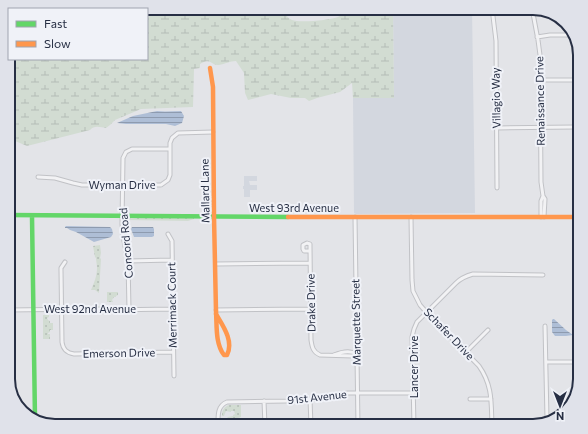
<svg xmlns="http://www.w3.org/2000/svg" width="588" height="434" viewBox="0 0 588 434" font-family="Commissioner,sans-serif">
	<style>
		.built { fill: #d3d7df }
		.grass { fill: url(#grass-dots) }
		.wetland { fill: url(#wetland-marsh) }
		.water { fill: url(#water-rules) }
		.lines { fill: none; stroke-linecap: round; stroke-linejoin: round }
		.street-casing { stroke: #c1c2c6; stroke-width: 5 }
		.street { stroke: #f2f2f4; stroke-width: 3 }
		.fast { stroke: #63d668; stroke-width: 4.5 }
		.slow { stroke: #ff974d; stroke-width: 4.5 }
		.labels { text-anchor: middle; stroke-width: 4; stroke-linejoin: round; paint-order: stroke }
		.street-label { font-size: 11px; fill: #272f44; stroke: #f0f2f8 }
		.rim { fill: none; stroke: #272f44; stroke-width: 2 }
	</style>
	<defs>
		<pattern id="grass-dots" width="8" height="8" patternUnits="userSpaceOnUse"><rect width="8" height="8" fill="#d2dcd2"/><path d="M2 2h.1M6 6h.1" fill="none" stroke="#b4bdb6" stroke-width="1.8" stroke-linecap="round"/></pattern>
		<pattern id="wetland-marsh" width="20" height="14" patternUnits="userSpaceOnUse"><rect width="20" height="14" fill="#d2dcd2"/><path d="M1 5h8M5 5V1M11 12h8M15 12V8" fill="none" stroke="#b4bdb6"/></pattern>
		<pattern id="water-rules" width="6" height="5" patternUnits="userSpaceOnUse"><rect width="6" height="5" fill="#aebed6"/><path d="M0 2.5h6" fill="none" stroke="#8e9baf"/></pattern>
	</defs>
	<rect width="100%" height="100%" fill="#e3e4e8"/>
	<!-- built -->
	<path class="built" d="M393 8H472L475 213 356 214 354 213 353 98H394Z
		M244 176H257V181H249L250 185H257V190H250V197H244V189H243V186H244Z"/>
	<!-- grass -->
	<path class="grass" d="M138 218H194V219L188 221 126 220V219Z
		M100 245 101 253 100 258 101 259 99 293 95 290H91C94 283 97 276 97 268 97 264 96 261 96 258L95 257 93 246Z
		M107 292H118V295L116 296V297H114L112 300 113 302H116H107Z
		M65 306H126L124 308C105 308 85 307 66 307Z
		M43 315H49V317L47 318 48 320 50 321V323H53V330H50V332L48 333V334H50V339H43Z
		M229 405H241V417L238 418H241V420H229L228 421 222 422V418H227L228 417 233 416V415L235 414 234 411H231V412L226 411 224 416H222C222 410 224 407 229 405Z"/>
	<!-- wetland -->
	<path class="wetland" d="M95 8H283C285 13 287 18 292 20 300 23 331 20 338 17 342 15 345 12 347 8H393L394 98H353L352 83 340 92 317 98 309 101 305 98H291L271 94 248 100 245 93 244 73 236 61C230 61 225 64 219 65 211 65 210 57 200 64V68L194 69 193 107 141 109 115 120 110 125 106 128C100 127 94 125 90 130L27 146 8 138V52L9 50V59H147V9H91Z"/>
	<!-- water -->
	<path class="water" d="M157 111C165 112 173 111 181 111L184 116 182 123 175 126 166 124H126L117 123 133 116Z
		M66 226 110 227 112 229 113 234 111 237 94 242 76 232 70 230 67 228H65V227Z
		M132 227H153L154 229V236L152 237H134L131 229Z
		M553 319H554L566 330 573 335 566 336H555L552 332V320Z"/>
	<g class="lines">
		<!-- street casing -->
		<g class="street-casing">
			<path id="street" d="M492 8 496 41 497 188
				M532 8 538 40 540 55 541 182 543 196 545 199 544 217
				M537 37 550 35H570
				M540 80H573
				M497 128 574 127
				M38 177 55 178 73 183 82 185H161L168 180 170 175V143L172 138 178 133 213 132
				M355 217 358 426
				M411 217 412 280 413 291 420 305 427 313 479 366C493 386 491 403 492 426
				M541 217V201L543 196
				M168 234 172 241 174 376
				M310 251H304L303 249V245L307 243 310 244V246L311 340C312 347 313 352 320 355L353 356 357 354
				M128 261 172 260
				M65 262 61 268V270L62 342C63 350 67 353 74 354L173 352
				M216 264 310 263
				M129 309 128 261 123 236 122 224 123 158 126 152 132 149H170
				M8 310 90 309 107 310 172 309
				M216 310 311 309
				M545 326 547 419
				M466 352 488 330
				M334 355C341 352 350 350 357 354
				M546 362H580
				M310 399 311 426
				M470 399H491
				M264 401 265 426
				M218 426C218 416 217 406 227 402L287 401 315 399 348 393H413
				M414 426 412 337 414 329 417 322 456 283C461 278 466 276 473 274L543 275"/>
		</g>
		<!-- street -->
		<use href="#street" class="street"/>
		<!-- fast -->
		<path class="fast" d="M8 215 288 217
			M32 216 35 419"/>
		<!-- slow -->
		<path class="slow" d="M210 68 213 87 214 217 216 311C217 325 215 343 224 355H227C234 341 223 326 216 314
			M288 217H580"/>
	</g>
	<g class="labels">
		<!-- street labels -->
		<g class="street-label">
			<text transform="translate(496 98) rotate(-91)" y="4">Villagio Way</text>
			<text transform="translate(540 101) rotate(-91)" y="4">Renaissance Drive</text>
			<text x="122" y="189">Wyman Drive</text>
			<text transform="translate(205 191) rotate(-91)" y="4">Mallard Lane</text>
			<text x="294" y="212">West 93rd Avenue</text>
			<text transform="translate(126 243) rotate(-95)" y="4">Concord Road</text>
			<text transform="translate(311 303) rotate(-91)" y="4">Drake Drive</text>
			<text transform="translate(172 305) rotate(-91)" y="4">Merrimack Court</text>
			<text x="90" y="313">West 92nd Avenue</text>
			<text transform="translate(356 322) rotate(-91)" y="4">Marquette Street</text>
			<text transform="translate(449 334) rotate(46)" y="4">Schafer Drive</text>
			<text transform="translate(119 353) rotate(-1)" y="4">Emerson Drive</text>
			<text transform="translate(414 367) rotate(-90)" y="4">Lancer Drive</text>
			<text transform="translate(317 397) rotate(-6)" y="4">91st Avenue</text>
		</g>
	</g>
	<!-- crop -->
	<path d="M0 0H588V434H0ZM55 15H533A40 40 0 0 1 573 55V379A40 40 0 0 1 533 419H55A40 40 0 0 1 15 379V55A40 40 0 0 1 55 15Z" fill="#e0e2ea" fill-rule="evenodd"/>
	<path class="rim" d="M55 15H533A40 40 0 0 1 573 55V379A40 40 0 0 1 533 419H55A40 40 0 0 1 15 379V55A40 40 0 0 1 55 15Z"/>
	<!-- legend -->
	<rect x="8" y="8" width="140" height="52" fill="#f0f2f8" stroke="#a0a4b0"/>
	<rect x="16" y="21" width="20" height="6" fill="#63d668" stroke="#a0a4b0"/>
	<text x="44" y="28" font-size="12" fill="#272f44">Fast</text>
	<rect x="16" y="41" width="20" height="6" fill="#ff974d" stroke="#a0a4b0"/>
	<text x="44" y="48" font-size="12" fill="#272f44">Slow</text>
	<!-- north arrow -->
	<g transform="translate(560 406) rotate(180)" stroke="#f0f2f8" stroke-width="3" paint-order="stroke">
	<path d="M0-3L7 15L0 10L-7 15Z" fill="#272f44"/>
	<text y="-6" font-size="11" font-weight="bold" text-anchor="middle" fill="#272f44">N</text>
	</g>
</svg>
